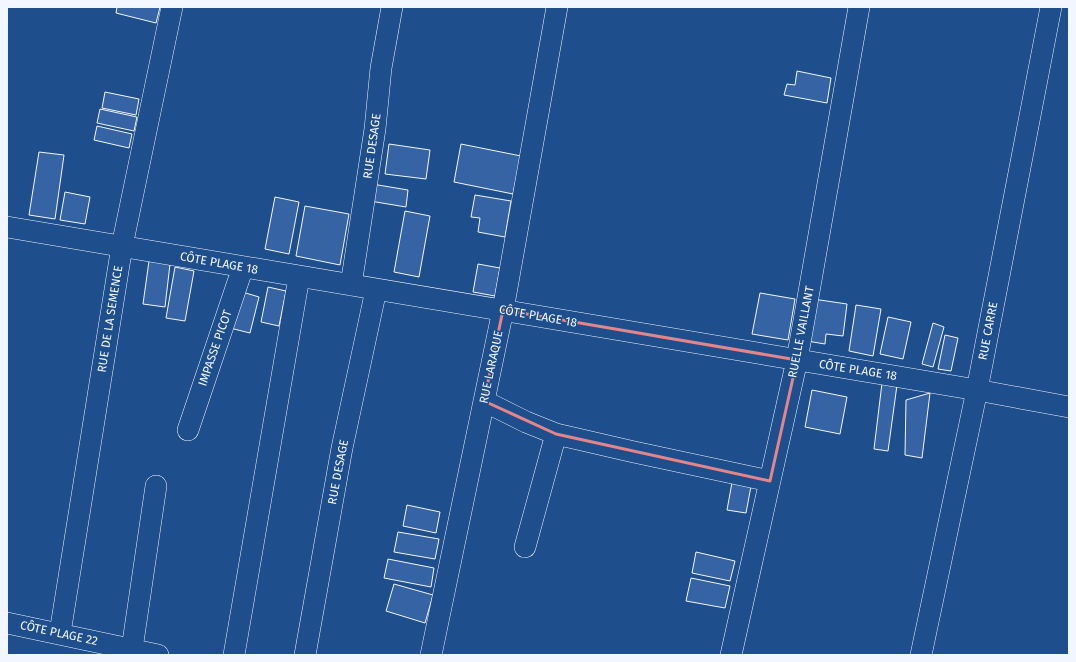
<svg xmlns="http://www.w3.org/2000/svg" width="1076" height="662" viewBox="0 0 1076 662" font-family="'Fira Sans',sans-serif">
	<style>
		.building { fill: #3563a3; stroke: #f2f6ff }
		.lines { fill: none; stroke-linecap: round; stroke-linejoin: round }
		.minor-casing { stroke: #f2f6ff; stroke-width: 22 }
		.minor { stroke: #1f4e8c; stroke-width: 21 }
		.marked { fill: none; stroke: #e38589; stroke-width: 3; stroke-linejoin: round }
		.labels { text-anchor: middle; stroke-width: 3; stroke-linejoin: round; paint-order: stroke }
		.street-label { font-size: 12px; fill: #f2f6ff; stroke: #1f4e8c }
	</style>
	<rect width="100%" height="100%" fill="#1f4e8c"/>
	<!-- building -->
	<path class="building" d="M117 7H160L156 23 116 13Z
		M797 71 831 78 827 103 784 95 787 84 795 85Z
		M105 92 139 99 136 115 102 108Z
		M100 109 137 117 134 131 97 123Z
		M97 126 132 134 129 148 94 140Z
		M389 144 430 150 426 179 385 174Z
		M461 144 521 156 513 194 454 182Z
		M39 152 64 155 55 219 29 215Z
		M372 184 408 190 406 207 370 201Z
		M65 192 90 197 85 224 60 220Z
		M475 195 511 201 505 237 478 232 480 218 471 217Z
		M275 197 299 202 289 254 265 249Z
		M305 206 349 214 340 265 296 256Z
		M405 211 430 216 419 277 394 272Z
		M149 261 170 264 165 307 143 304Z
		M478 264 500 268 495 296 473 292Z
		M175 267 194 271 185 321 166 318Z
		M268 287 286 291 279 326 261 322Z
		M239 291 259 297 250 333 230 328Z
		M760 293 795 299 788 340 752 334Z
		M813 299 847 304 843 336 826 334 825 344 807 341Z
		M856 305 881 309 873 356 849 351Z
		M888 317 911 322 903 359 880 354Z
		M933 323 944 327 933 367 922 364Z
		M945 335 958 338 951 371 938 369Z
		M882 383 897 385 888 451 874 449Z
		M812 390 847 397 840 434 805 427Z
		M930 393 922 458 905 455 906 400Z
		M733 477 752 481 746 513 727 510Z
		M407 505 440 512 436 533 403 526Z
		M398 532 439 539 435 559 394 552Z
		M696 552 735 561 730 581 692 573Z
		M388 559 434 568 431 587 384 578Z
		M691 578 730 586 725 608 686 601Z
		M394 584 433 595 425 623 386 611Z"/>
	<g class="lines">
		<!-- minor casing -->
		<g class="minor-casing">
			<path id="minor" d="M7 227 977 390 1069 407
				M351 285 375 129 381 68 392 7
				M484 401 526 422 556 434 634 452 770 481
				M188 430 243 267
				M525 547 556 434
				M7 623 158 655
				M60 633 122 246 172 7
				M132 649 156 486
				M234 655 299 277
				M305 655 342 448 376 290
				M431 655 503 310 557 7
				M731 655 797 360 859 7
				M921 655 977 390 1051 7"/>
		</g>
		<!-- minor -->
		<use href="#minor" class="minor"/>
	</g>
	<!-- marked area -->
	<path class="marked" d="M503 310 797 360 770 481 556 434 484 401Z"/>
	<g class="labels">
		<!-- street labels -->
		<g class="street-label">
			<text transform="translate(372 146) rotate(-82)" y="4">RUE DESAGE</text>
			<text transform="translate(219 263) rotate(10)" y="4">CÔTE PLAGE 18</text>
			<text transform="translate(538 316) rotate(10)" y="4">CÔTE PLAGE 18</text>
			<text transform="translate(110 319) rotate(-81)" y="4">RUE DE LA SEMENCE</text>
			<text transform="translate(988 331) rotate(-79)" y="4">RUE CARRE</text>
			<text transform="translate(801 332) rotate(-79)" y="4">RUELLE VAILLANT</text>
			<text transform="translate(215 348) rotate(-71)" y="4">IMPASSE PICOT</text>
			<text transform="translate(491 367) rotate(-78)" y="4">RUE LARAQUE</text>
			<text transform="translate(858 370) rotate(9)" y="4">CÔTE PLAGE 18</text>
			<text transform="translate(338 472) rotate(-79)" y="4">RUE DESAGE</text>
			<text transform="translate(59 633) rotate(12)" y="4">CÔTE PLAGE 22</text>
		</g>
	</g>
	<!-- border -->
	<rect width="1076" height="662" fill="none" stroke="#f2f6ff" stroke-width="16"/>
</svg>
